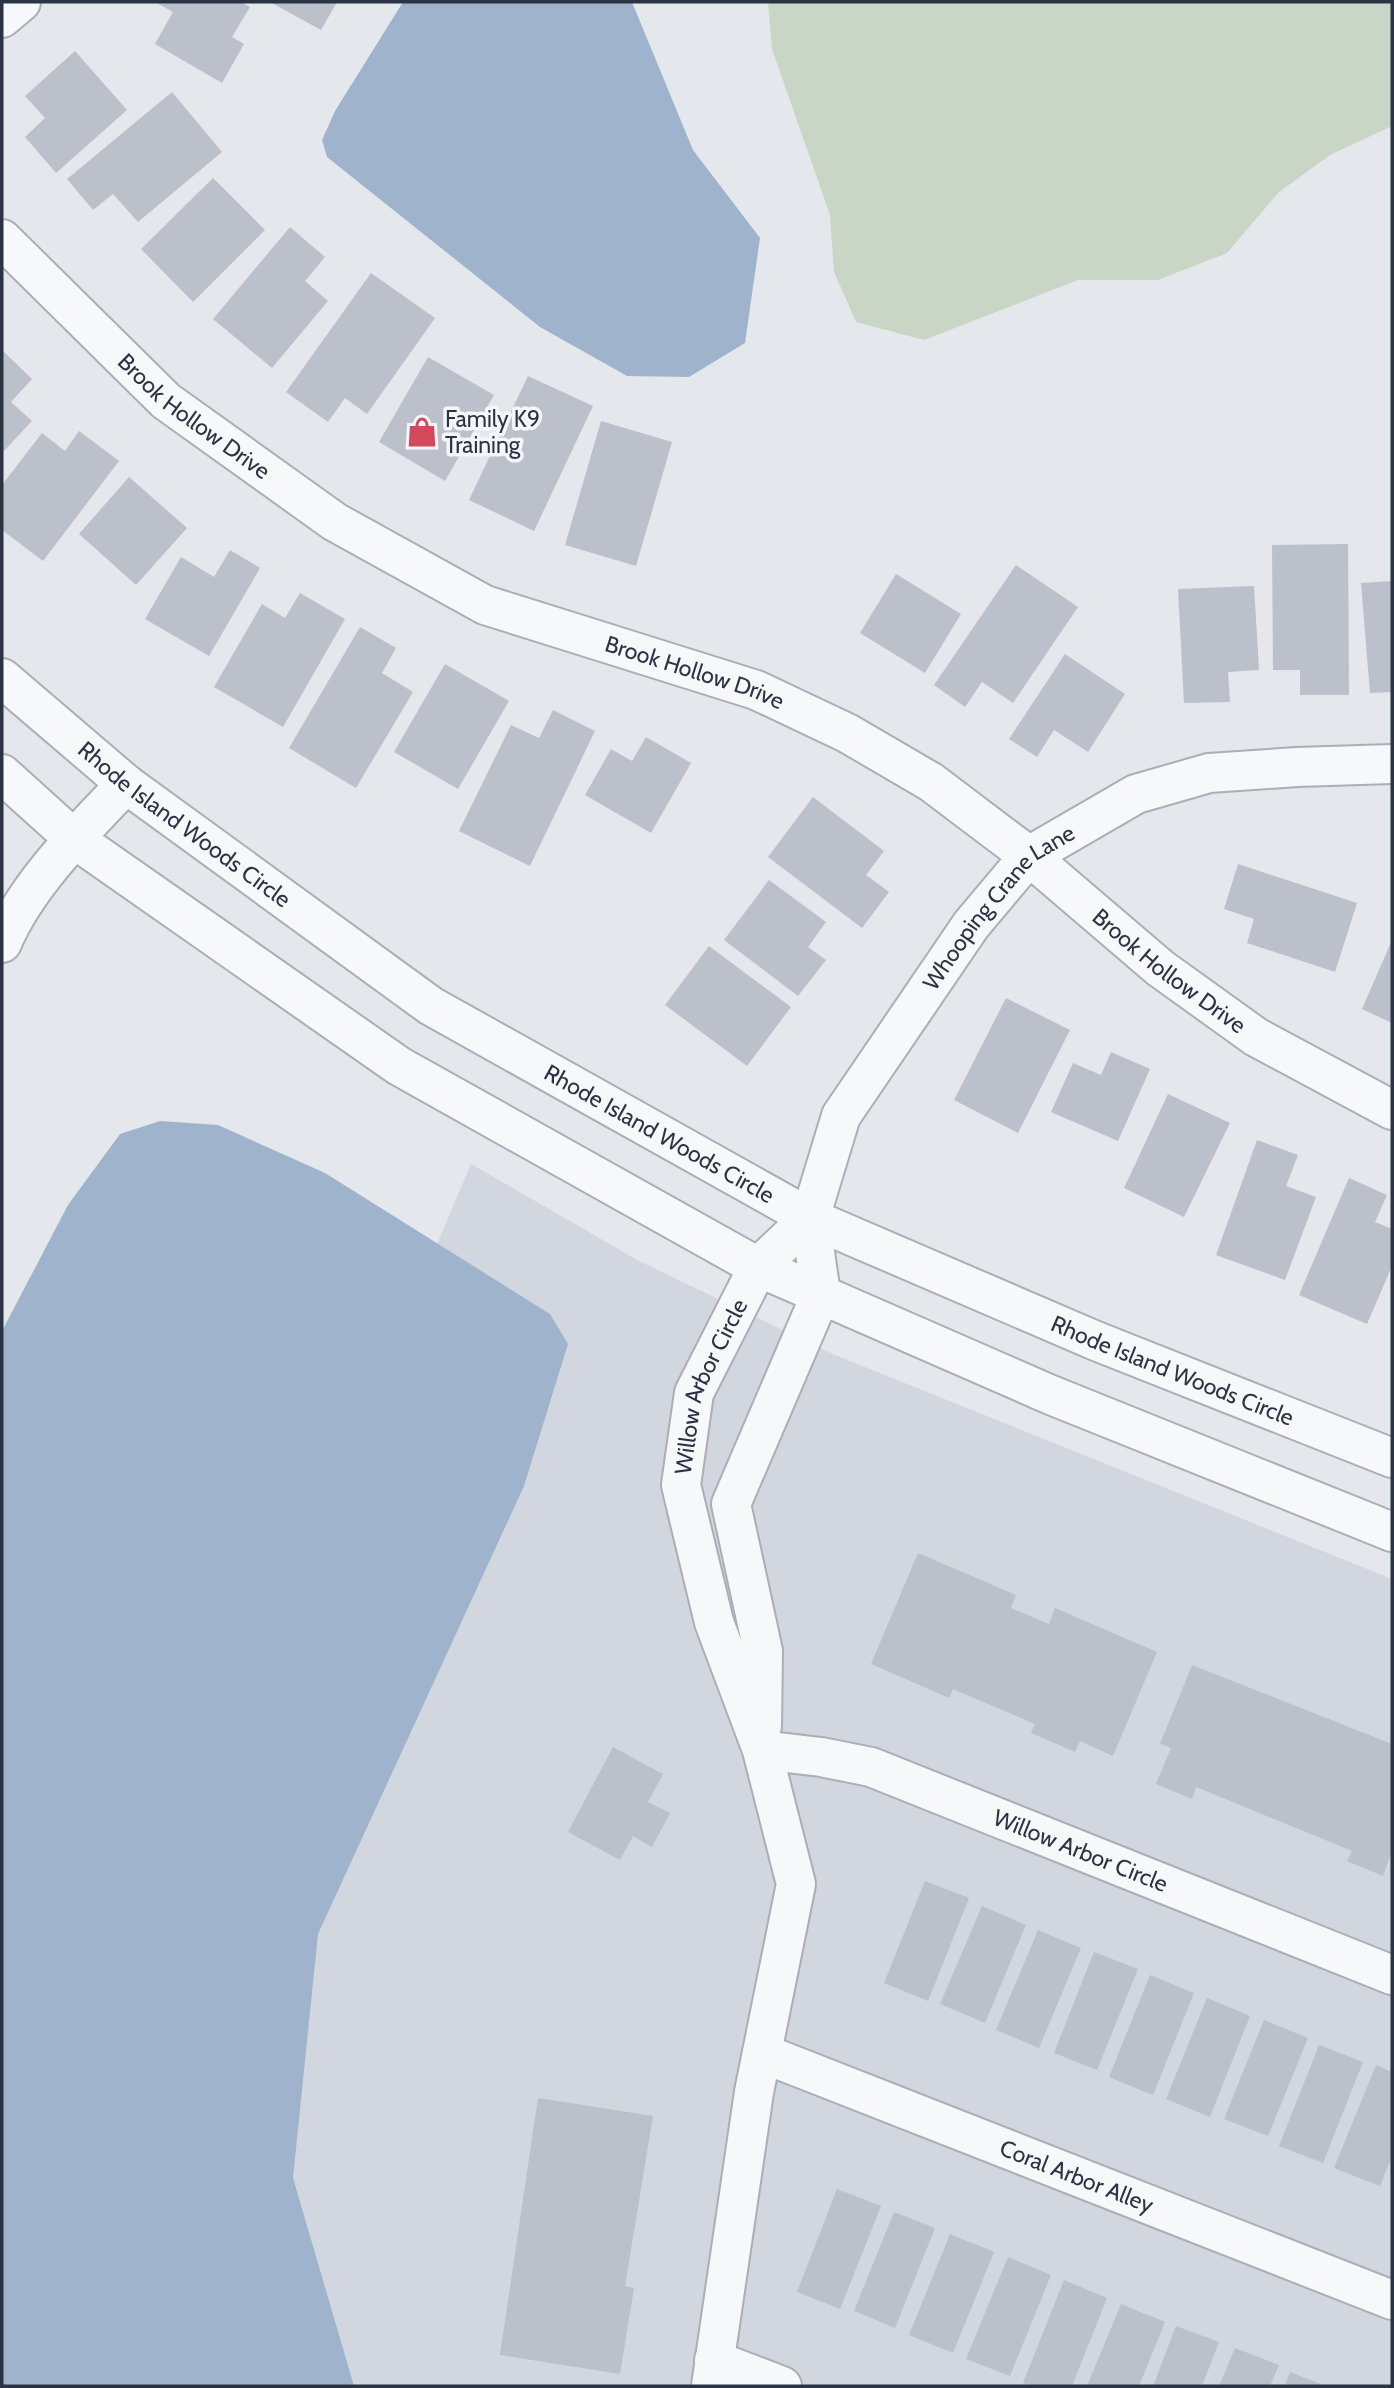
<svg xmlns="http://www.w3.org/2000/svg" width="1394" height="2388" viewBox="0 0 1394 2388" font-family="Cabin,sans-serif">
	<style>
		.built { fill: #d2d6de }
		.green { fill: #c9d6c5 }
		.water { fill: #9fb4cc }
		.building { fill: #bbc0ca }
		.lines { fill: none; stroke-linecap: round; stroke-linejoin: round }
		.minor-casing { stroke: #a9aeb7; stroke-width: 42 }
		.minor { stroke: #f7f8fa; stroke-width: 38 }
		.labels { text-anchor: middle; stroke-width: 7; stroke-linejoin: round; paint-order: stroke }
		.street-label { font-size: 23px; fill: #2b3445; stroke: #f4f6f9 }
		.poi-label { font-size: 23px; fill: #2b3445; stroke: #f4f6f9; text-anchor: start }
	</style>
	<rect width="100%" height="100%" fill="#e4e7ec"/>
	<!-- built -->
	<path class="built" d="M471 1164 639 1261 835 1355 1392 1579V2386H2V2269Z"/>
	<!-- green -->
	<path class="green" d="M768 2H1392V126L1330 155 1279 192 1227 253 1158 280H1078L924 340 856 322 834 272 830 215 772 49Z"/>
	<!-- water -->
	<path class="water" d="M403 2H632L693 150 760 238 745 343 689 377 627 376 540 327 327 157 322 140 335 111Z
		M160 1121 218 1125 325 1173 550 1314 568 1344 524 1486 318 1934 293 2178 354 2386H2V1331L68 1205 120 1134Z"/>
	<!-- building -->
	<path class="building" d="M155 2H241L250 7 232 37 244 44 222 83 155 44 173 12Z
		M270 2H337L321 30Z
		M75 51 127 110 56 173 25 137 45 118 25 96Z
		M172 92 222 152 138 222 113 194 93 210 67 179Z
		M213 178 265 230 193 302 141 249Z
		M290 227 325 257 305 281 328 301 272 368 213 319Z
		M371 273 435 318 367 414 345 398 328 422 286 392Z
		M2 350 32 379 11 402 32 421 2 453Z
		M428 357 494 395 445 481 379 442Z
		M528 376 593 406 534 531 469 500Z
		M601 421 672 442 636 566 565 545Z
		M79 431 119 461 43 561 2 530V485L42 433 65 451Z
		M129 477 187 528 136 585 79 534Z
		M1348 544 1349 695H1300V670H1273L1272 545Z
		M230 550 260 568 209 656 145 619 181 557 214 577Z
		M1016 565 1078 607 1013 703 982 682 965 707 934 685Z
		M896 574 961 614 925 673 860 633Z
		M1392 581V692L1370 693 1361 583Z
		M1254 586 1259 670 1228 672 1230 702 1184 703 1178 589Z
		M300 593 345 619 283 727 214 687 262 604 285 618Z
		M360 627 396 648 382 673 413 692 356 788 289 748Z
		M1065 654 1125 694 1088 752 1054 730 1037 757 1009 739Z
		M445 664 509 701 458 789 394 752Z
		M553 710 595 731 530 866 459 831 511 725 539 738Z
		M646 737 691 763 651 833 585 795 611 749 632 761Z
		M813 797 884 851 866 875 889 892 862 928 768 857Z
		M1238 864 1357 903 1335 972 1247 943 1254 919 1224 909Z
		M769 880 826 922 808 947 826 960 798 996 724 940Z
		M1392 940V1023L1362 1009Z
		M709 946 791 1007 747 1066 665 1005Z
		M1006 998 1070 1030 1018 1133 954 1100Z
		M1111 1052 1150 1069 1118 1141 1051 1112 1073 1063 1101 1075Z
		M1168 1094 1230 1123 1184 1217 1124 1188Z
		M1257 1140 1298 1155 1286 1186 1316 1197 1285 1280 1216 1255Z
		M1349 1178 1387 1195 1375 1222 1392 1229V1266L1367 1324 1299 1295Z
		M918 1553 1016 1595 1011 1608 1049 1624 1055 1608 1157 1652 1113 1756 1080 1741 1075 1752 1031 1733 1035 1724 953 1689 949 1698 871 1664Z
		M1192 1665 1392 1744V1851L1383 1876 1347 1861 1352 1851 1196 1787 1192 1799 1156 1784 1171 1748 1160 1744Z
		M613 1747 663 1774 648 1802 670 1813 652 1847 633 1836 620 1860 568 1832Z
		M925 1881 969 1898 928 2001 884 1983Z
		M982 1906 1026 1925 985 2023 940 2004Z
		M1038 1930 1081 1948 1039 2048 996 2030Z
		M1094 1952 1138 1969 1097 2070 1054 2053Z
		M1150 1975 1194 1993 1153 2095 1109 2077Z
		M1207 1998 1250 2016 1210 2117 1166 2099Z
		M1264 2020 1308 2038 1268 2136 1224 2119Z
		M1319 2045 1363 2062 1323 2163 1279 2146Z
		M1376 2065 1392 2072V2156L1380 2186 1334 2168Z
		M538 2098 653 2116 625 2286 634 2288 620 2374 500 2355Z
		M837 2189 881 2206 840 2309 797 2292Z
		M894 2212 935 2228 895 2328 854 2311Z
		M950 2234 994 2252 953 2353 909 2335Z
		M1008 2257 1051 2275 1010 2376 966 2359Z
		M1064 2280 1107 2298 1072 2386H1032L1023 2383Z
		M1121 2304 1165 2322 1139 2386H1087Z
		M1176 2326 1219 2342 1202 2386H1153Z
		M1235 2348 1279 2365 1270 2386H1219Z
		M1290 2372 1326 2386H1285Z"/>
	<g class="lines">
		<!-- minor casing -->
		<g class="minor-casing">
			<g id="minor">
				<path d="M2 18 21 2"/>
				<path id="s1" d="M2 239 166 401 335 522 485 605 756 690 847 733 931 782 1029 856 1160 968 1256 1037 1392 1110"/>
				<path id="s2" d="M2 678 126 784 431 1006 810 1218 1096 1341 1392 1458"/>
				<path d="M2 774 73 838 399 1066 758 1267 1051 1395 1392 1532"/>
				<path d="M2 943C27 884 82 830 126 784"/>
				<path d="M762 1726 763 1651 731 1504 821 1294 810 1218"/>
				<path id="s3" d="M762 1750 821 1757 871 1767 1392 1975"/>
				<path id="s4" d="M762 2053 1392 2300"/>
				<path d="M714 2360 782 2386"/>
				<path id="s5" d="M711 2386 754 2092 796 1884 762 1750 714 1622 681 1485 694 1393 758 1267 810 1218 841 1116 971 925 1029 856 1136 794 1209 773 1297 767 1392 764"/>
			</g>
		</g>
		<!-- minor -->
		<use href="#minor" class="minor"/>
	</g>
	<!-- icons -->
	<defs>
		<g id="shop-bare" transform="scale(2.415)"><path d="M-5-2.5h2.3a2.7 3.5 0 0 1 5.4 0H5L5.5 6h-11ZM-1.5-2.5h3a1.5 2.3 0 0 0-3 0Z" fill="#d1495b" stroke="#f4f6f9" stroke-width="2.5" paint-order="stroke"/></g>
	</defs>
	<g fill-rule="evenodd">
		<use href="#shop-bare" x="422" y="432"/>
	</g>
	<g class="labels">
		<!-- street labels -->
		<g class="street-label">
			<text dy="8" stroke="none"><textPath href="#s1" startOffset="262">Brook Hollow Drive</textPath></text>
			<text dy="8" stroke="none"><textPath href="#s1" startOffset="830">Brook Hollow Drive</textPath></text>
			<text dy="8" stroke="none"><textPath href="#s2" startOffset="234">Rhode Island Woods Circle</textPath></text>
			<text dy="8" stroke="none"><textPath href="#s5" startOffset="1601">Whooping Crane Lane</textPath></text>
			<text dy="8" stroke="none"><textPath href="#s1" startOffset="1396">Brook Hollow Drive</textPath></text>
			<text dy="8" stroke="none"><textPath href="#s2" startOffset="802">Rhode Island Woods Circle</textPath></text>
			<text dy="8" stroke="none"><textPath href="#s2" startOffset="1368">Rhode Island Woods Circle</textPath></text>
			<text dy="8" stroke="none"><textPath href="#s5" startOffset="1029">Willow Arbor Circle</textPath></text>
			<text dy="8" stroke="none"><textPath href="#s3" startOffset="336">Willow Arbor Circle</textPath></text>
			<text dy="8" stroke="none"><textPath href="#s4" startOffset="338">Coral Arbor Alley</textPath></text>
		</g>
		<!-- poi labels -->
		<g class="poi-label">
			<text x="445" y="427">Family K9<tspan x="445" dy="26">Training</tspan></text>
		</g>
	</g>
	<!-- border -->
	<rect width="1394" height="2388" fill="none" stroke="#2b3445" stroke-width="7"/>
</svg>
